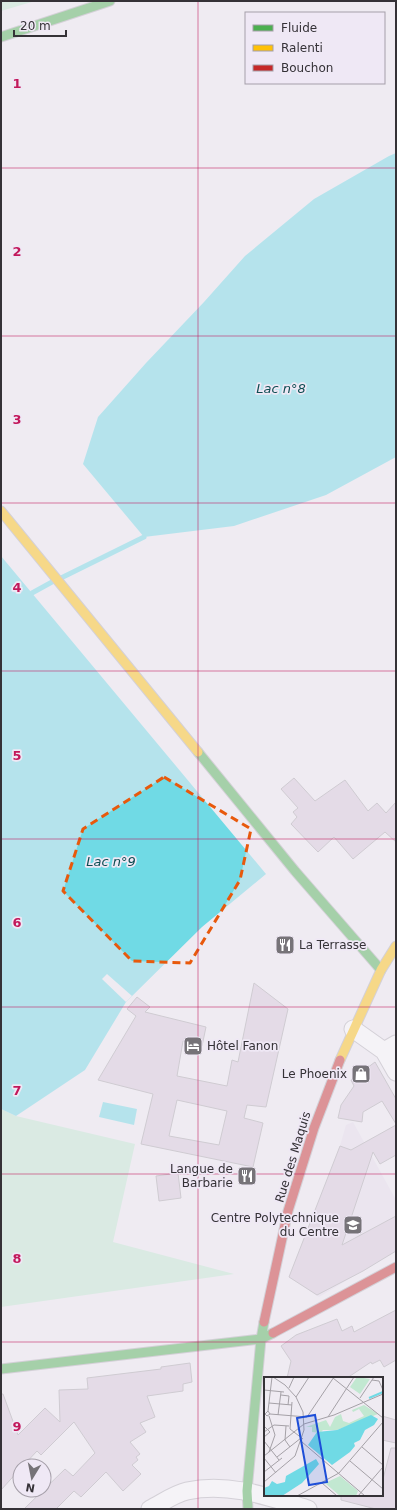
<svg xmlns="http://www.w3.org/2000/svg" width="397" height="1510" viewBox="0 0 397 1510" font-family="'DejaVu Sans',sans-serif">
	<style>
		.built { fill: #e6deec }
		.green { fill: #c2e8d1 }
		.water { fill: #70dae5 }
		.pier { fill: #efebf2 }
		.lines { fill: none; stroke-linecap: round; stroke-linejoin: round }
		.stream { stroke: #70dae5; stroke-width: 5 }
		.building { fill: #d7c8da; stroke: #a9a5aa; fill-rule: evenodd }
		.street-casing { stroke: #b3b0b6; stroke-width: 19 }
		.fast-casing { stroke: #b3b0b6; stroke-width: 11 }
		.slow-casing { stroke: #b3b0b6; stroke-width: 11 }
		.jam-casing { stroke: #b3b0b6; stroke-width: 11 }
		.street { stroke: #fdfcfd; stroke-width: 17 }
		.fast { stroke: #4caf50; stroke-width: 9 }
		.slow { stroke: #ffc107; stroke-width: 9 }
		.jam { stroke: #c62828; stroke-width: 9 }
		.marked { fill: none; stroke: #e8590c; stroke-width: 3; stroke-dasharray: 8 5; stroke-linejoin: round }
		.grid { fill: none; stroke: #c2185b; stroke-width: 1; stroke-opacity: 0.55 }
		.labels { text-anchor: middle; stroke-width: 3.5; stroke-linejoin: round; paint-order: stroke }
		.poi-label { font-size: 12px; fill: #353237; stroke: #efe8f5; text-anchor: end }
		.street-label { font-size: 12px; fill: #353237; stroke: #efe8f5 }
		.water-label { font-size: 13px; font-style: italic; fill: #0d4d53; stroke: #efe8f5 }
		.inset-river { fill: none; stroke: #70dae5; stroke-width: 2 }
		.inset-road { fill: none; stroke: #a5a1a7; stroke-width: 1 }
		.view { fill: #1d4ed8; fill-opacity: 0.15; stroke: #1d4ed8; stroke-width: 2 }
		.inset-edge { fill: none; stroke: #353237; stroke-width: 2 }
		.grid-label { font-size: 13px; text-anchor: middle; font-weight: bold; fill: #c2185b; stroke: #efe8f5; stroke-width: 3.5; stroke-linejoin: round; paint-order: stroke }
	</style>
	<rect width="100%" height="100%" fill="#efebf2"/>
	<!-- built -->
	<path class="built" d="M353 1122 396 1200V1251L319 1297 289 1277 340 1146 346 1125Z"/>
	<!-- green -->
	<path class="green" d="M1 1H35L1 11Z
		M1 1109 16 1116 135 1144 113 1242 234 1274 1 1307Z"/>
	<!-- water -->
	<path class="water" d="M396 153V457L326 495 234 526 144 537 83 464 98 417 146 363 204 302 245 256 314 199 389 156Z
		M1 556 266 874 202 927 126 1002 85 1070 16 1116 1 1109Z
		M103 1102 137 1109 134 1125 99 1117Z"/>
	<!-- pier -->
	<path class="pier" d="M107 974 132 996 126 1002 102 979Z"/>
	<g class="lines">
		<!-- stream -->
		<path class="stream" d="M61 578 144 537
			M32 593 52 582"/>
	</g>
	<!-- building -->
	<path class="building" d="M294 778 315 801 345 780 368 811 377 803 386 813 396 802V842L385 832 353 859 334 837 318 852 291 824 297 817 293 812 298 808 281 789Z
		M254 983 288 1009 266 1107 247 1105 244 1118 263 1123 253 1167 141 1144 153 1094 98 1080 136 1016 127 1009 137 997 150 1007 145 1012 206 1027 202 1046 183 1041 177 1076 227 1086 232 1060 238 1062ZM177 1100 227 1111 219 1145 169 1136Z
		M375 1062 396 1099V1124L382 1101 363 1112 362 1122 338 1118 341 1105 354 1086 351 1080Z
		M396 1125V1155L380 1164 373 1152 342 1245 396 1216V1251L363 1271 317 1295 289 1277 340 1146 351 1150Z
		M178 1173 181 1198 159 1201 156 1176Z
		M396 1310V1360L384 1367 380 1360 372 1364 371 1362 347 1378H287L291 1361 281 1346 296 1335 337 1319 342 1331 352 1326 354 1332Z
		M190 1363 192 1382 183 1384V1391L147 1396 155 1417 140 1423 146 1432 130 1442 140 1454 136 1457 138 1460 132 1465 141 1474 123 1491 106 1472 81 1497 74 1491 56 1509H24L65 1469 73 1476 95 1453 74 1422 41 1455 37 1451 23 1466H20V1469L1 1490V1394H3L18 1435 45 1408 60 1422 59 1390 88 1389 87 1378 161 1369V1367Z
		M382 1416 396 1420V1443L382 1440Z
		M391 1448H396V1509H376L341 1500V1495H382V1483Z"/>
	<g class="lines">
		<!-- street casing -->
		<g class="street-casing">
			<path id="street" d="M353 1029 384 1051 396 1072
				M384 1051 396 1044
				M150 1509C162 1503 174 1494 187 1491 229 1482 269 1497 308 1509"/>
		</g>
		<!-- fast casing -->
		<g class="fast-casing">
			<path id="fast" d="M1 37 110 1
				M198 752 295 871 381 970
				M1 1369 261 1339 273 1333
				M248 1509 247 1491 261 1339 264 1322"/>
		</g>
		<!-- slow casing -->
		<g class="slow-casing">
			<path id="slow" d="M1 511 198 752
				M340 1060 381 970 396 946"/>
		</g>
		<!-- jam casing -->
		<g class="jam-casing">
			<path id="jam" d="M264 1322 288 1211 314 1128 340 1060
				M273 1333 396 1267"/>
		</g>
		<!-- street -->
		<use href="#street" class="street"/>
		<!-- fast -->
		<use href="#fast" class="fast"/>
		<!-- slow -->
		<use href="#slow" class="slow"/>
		<!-- jam -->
		<use href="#jam" class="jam"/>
	</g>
	<!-- marked area -->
	<path d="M0 0H397V1510H0ZM164 777 251 829 240 880 190 963 132 961 63 891 83 829Z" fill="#efebf2" fill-opacity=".55" fill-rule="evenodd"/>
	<path class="marked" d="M164 777 251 829 240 880 190 963 132 961 63 891 83 829Z"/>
	<!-- grid -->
	<path class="grid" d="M198 1V1509M1 168H396M1 336H396M1 503H396M1 671H396M1 839H396M1 1007H396M1 1174H396M1 1342H396"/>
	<!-- icons -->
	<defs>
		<g id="restaurant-square" transform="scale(1)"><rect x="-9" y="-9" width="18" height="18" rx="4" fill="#767378" stroke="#efe8f5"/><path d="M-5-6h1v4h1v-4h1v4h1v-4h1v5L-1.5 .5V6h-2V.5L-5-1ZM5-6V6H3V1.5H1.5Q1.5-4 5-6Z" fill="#fff"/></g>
		<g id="hotel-square" transform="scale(1)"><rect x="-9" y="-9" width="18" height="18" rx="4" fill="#767378" stroke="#efe8f5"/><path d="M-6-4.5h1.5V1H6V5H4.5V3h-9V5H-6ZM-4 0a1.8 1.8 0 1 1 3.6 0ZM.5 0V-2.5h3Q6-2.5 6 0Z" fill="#fff"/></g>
		<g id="shop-square" transform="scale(1)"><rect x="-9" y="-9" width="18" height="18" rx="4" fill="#767378" stroke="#efe8f5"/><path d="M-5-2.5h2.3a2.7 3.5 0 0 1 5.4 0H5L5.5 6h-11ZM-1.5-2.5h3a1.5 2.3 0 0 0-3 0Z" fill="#fff"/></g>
		<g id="school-square" transform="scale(1)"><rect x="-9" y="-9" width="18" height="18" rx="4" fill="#767378" stroke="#efe8f5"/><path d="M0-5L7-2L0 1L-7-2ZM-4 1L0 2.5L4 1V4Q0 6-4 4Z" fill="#fff"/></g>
	</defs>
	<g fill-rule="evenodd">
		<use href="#restaurant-square" x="285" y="945"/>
		<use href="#hotel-square" x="193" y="1046"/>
		<use href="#shop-square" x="361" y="1074"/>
		<use href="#restaurant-square" x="247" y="1176"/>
		<use href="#school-square" x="353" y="1225"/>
	</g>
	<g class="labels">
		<!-- poi labels -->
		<g class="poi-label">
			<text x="299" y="949" text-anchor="start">La Terrasse</text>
			<text x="207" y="1050" text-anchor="start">Hôtel Fanon</text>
			<text x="347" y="1078">Le Phoenix</text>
			<text x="233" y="1173">Langue de<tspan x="233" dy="14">Barbarie</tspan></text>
			<text x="339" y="1222">Centre Polytechnique<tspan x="339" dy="14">du Centre</tspan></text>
		</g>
		<!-- street labels -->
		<g class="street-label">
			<text transform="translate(293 1157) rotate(-73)" y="4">Rue des Maquis</text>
		</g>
		<!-- water labels -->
		<g class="water-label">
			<text x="281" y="393">Lac n°8</text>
			<text x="111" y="866">Lac n°9</text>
		</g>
	</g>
	<!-- overview -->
	<g transform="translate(264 1377)">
		<rect width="119" height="119" fill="#efebf2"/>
		<path d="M93 0 106 2 96 17 86 10ZM100 28 114 37 73 53H59L56 56 48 55V50H42L62 43 66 50 71 40 77 37 79 44 85 46 100 39 95 32 89 35 88 33ZM76 99 94 114 92 119H76L61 106Z" fill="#c2e8d1"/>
		<path d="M107 38 114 42 110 48 101 53 96 63 90 66 91 69 86 75 68 88 44 68 53 55 73 53ZM52 82 55 87 38 106 18 119H0V111L5 109 8 104 13 107 21 105 22 99Z" fill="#70dae5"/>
		<path class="inset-river" d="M105 21 119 15"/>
		<path class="inset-road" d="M69 1 119 41M108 3 115 4 119 13M25 11 30 0M0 13 20 15M17 18 25 19 24 28M32 20 45 0M96 21 110 0M28 25 26 52 39 62M5 26 28 28M4 34 8 0M6 37 3 39 1 37 4 34 6 37 43 40 70 0M14 38 17 15M64 40 90 0M0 49 6 55 0 60M22 49 21 63 26 70M0 55 10 48 25 49M0 64 15 83M38 65 101 119M98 70 119 88M5 75 11 58 5 39M0 79 40 47 70 38 119 17M13 80 37 61M0 81 12 96M86 84 119 112M0 95 18 81M0 105 31 79 40 53 39 35 32 20 21 8 9 0M58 106 73 119M33 119 75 96 119 45M94 119 119 90"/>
		<path class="view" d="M51 38 63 105 45 108 33 41Z"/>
		<rect width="119" height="119" class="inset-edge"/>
	</g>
	<g class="grid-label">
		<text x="17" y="88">1</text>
		<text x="17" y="256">2</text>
		<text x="17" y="424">3</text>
		<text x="17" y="592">4</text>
		<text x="17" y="760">5</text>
		<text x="17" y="927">6</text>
		<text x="17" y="1095">7</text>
		<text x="17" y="1263">8</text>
		<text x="17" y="1431">9</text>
	</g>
	<!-- border -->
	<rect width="397" height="1510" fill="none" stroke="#353237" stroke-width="4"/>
	<!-- legend -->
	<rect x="245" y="12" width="140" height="72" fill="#efe8f5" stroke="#a59fa9"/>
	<rect x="253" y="25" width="20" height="6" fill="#4caf50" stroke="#a59fa9"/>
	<text x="281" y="32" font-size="12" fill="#353237">Fluide</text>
	<rect x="253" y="45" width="20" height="6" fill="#ffc107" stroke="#a59fa9"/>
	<text x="281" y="52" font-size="12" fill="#353237">Ralenti</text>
	<rect x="253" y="65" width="20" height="6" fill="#c62828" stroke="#a59fa9"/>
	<text x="281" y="72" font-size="12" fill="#353237">Bouchon</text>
	<!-- north arrow -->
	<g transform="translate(32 1478) rotate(190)"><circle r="19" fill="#efe8f5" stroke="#a59fa9"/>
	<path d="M0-3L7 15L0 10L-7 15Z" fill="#767378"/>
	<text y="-6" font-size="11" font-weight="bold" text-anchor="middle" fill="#353237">N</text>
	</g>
	<!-- scale -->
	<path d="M14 30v6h52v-6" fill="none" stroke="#353237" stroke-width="2"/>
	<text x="20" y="30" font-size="12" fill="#353237" stroke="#efe8f5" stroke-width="3" paint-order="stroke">20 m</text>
</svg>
